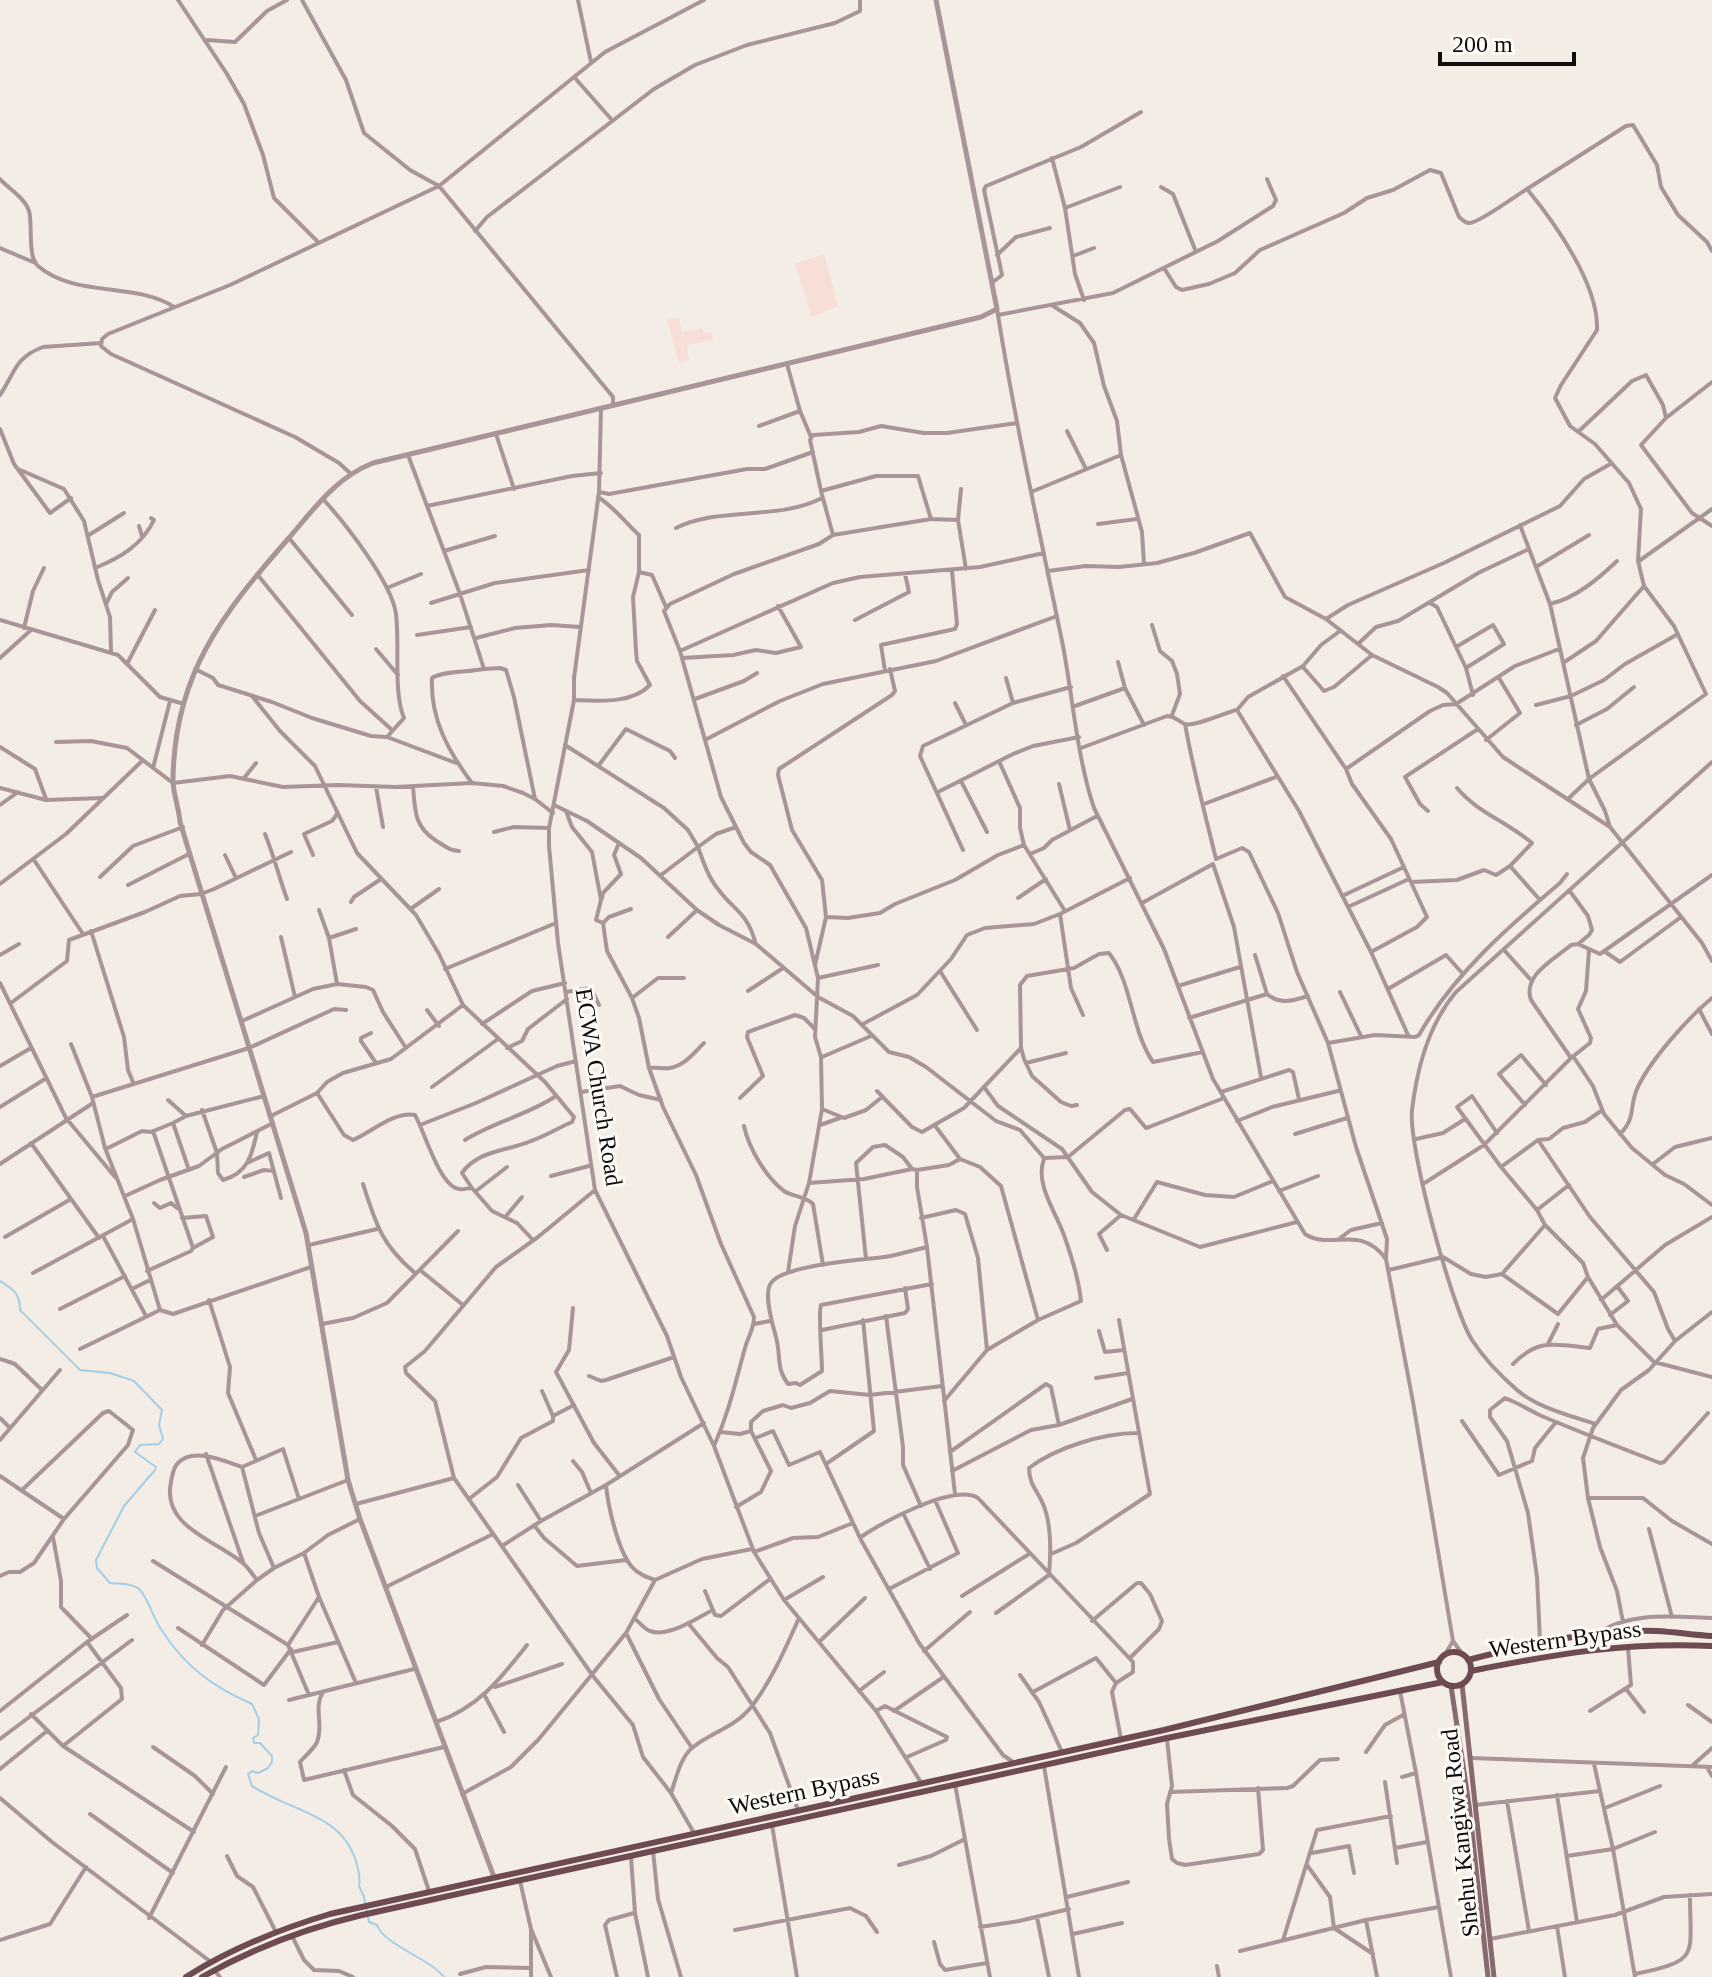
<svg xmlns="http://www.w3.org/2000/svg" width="1712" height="1977" viewBox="0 0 1712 1977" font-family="'Times New Roman',serif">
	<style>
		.industrial { fill: #f7ded7 }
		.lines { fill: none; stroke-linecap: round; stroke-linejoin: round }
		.stream { stroke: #a4cee8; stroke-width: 2 }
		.minor { stroke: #a99497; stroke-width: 4 }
		.tertiary { stroke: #a99497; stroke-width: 5 }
		.secondary { stroke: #87696e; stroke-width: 5 }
		.primary { stroke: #6e4b51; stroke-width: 6 }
		.labels { text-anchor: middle; stroke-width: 6; stroke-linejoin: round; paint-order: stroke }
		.street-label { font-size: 24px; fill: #100e0c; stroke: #fefbf6 }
	</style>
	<rect width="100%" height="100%" fill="#f3ede5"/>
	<!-- industrial -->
	<path class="industrial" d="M824 254 838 306 812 317 795 264Z
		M679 318 682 332 702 329 704 334 711 331 713 340 687 345 689 360 679 363 667 319Z"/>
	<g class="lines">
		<!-- stream -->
		<path class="stream" d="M0 1281C13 1289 20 1293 20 1310L80 1370 110 1373 134 1381 162 1410 159 1425 163 1439 159 1444 140 1445 135 1452 156 1467 155 1470 124 1506 96 1560 97 1568 110 1583C120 1584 133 1583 140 1590 149 1600 153 1618 161 1629 184 1666 213 1687 252 1704L259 1719 258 1735 253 1738 254 1743H260L272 1756V1762L268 1768 258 1773 252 1771 248 1774 252 1786C289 1811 341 1813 356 1861 358 1870 361 1877 359 1886L364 1897 369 1922 377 1925C384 1945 429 1958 444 1977"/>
		<!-- minor -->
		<path class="minor" d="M178 0 227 74 244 104 263 155 274 198 318 242
			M302 0 346 80 364 133 410 170 439 186 613 397V405
			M578 0 591 62
			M207 40 235 42 267 11 287 0
			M574 77 612 120
			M1052 158 1065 208
			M0 179C9 189 25 198 29 211 33 225 27 256 38 266 75 298 137 282 174 307
			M1161 187 1173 194 1196 252
			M475 231 487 217 654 89 695 65 747 45 835 23 860 11V0
			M0 248 33 262
			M997 255 1016 237 1050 228
			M1073 256 1094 248
			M1164 268 1176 287 1182 290 1209 284 1235 273 1260 250 1344 213 1367 198 1393 190 1430 170 1441 173 1459 217C1463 220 1465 224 1470 223 1479 223 1517 195 1527 189
			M993 282 1002 275 984 190 986 186 1081 147 1141 112
			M1084 300 1075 274 1065 208 1120 187
			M1053 306 1080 323 1094 343 1104 386 1117 421 1121 455
			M997 309C1015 422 1040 534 1063 646 1073 699 1077 757 1094 808L1164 949 1213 1079 1305 1234C1330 1251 1360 1223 1386 1259L1413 1402 1453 1641 1463 1655
			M998 315 1113 293 1218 241 1273 206 1276 200 1267 179
			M787 364 800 411 811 437
			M1712 382 1666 418 1641 445 1692 513 1712 526
			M0 395C15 373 14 358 43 347L101 343
			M601 409 599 492 574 678V700L549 828V846L558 943 595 1190 667 1336 681 1377 714 1446 754 1552 784 1600 876 1711 922 1784
			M759 426 800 411
			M0 429 14 464 50 513 71 498
			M1067 431 1086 469
			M1578 432 1632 381 1646 375 1663 405 1666 418
			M496 434 514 489
			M408 455 460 594 484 669 500 668 506 670 514 697 535 799
			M18 469 64 489 84 521 98 580 110 617 111 652
			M351 474 339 463 295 437 111 354 101 346 102 339 108 334 230 285 439 186 605 52 704 0
			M961 489 958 520 966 569
			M821 491 810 440 813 435 859 432 881 426 924 433H947L1017 423
			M599 492 609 494 747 469H765L813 452
			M1031 492 1121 455 1142 532 1144 564
			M323 499C345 523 392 583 396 614 400 646 393 692 404 718L387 737 459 764
			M427 506 572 476 601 473
			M1098 524 1137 519
			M1520 525 1550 604 1589 779 1605 811 1610 827
			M139 526 142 536
			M676 528C721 506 777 521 822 498
			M89 535 124 513
			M833 535 821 491 876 476H918L931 519
			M289 538 352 615
			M444 551 495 536
			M1639 561 1712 509
			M1536 567 1589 535
			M95 568C120 558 142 545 154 520L151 518
			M1048 571 1086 566 1119 567 1157 563 1194 553 1250 533 1285 597 1326 619 1372 655 1438 687 1447 693 1503 757 1610 827 1702 943 1712 961
			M639 572 652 575 666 607
			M257 574 360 701 392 730
			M387 588 421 574
			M431 603 495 583 589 570
			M1430 603 1437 607 1466 668 1504 644 1493 625 1456 647
			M106 604 112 592 128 578
			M1550 604C1576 598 1598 579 1617 561
			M1326 619 1348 605 1446 562 1560 506 1584 479 1612 463
			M0 620 118 655 160 697 184 704
			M855 620 909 592 905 574
			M1152 625 1160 651 1172 661 1177 674 1180 694 1172 715
			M24 628 33 591 44 568
			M1340 631 1321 645 1303 666 1248 697 1237 710 1299 811 1371 952
			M417 635 471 627
			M476 638 515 628 551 625 580 627
			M1358 644 1376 627 1398 621 1480 572 1529 549
			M376 649 398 675
			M680 651 664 611 670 604 734 574 819 544 833 535 931 519 958 520
			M0 658 31 630
			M682 658 733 655 756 650 776 653 801 647 778 606
			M1118 662 1125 688 1144 725
			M1563 663 1596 641 1644 586
			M127 664 155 610
			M1303 667 1324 691 1334 687 1372 655
			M1466 668 1473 695
			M195 669 213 678 218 685 272 702 312 718 371 736 386 737
			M885 671 881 645 955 629 957 624 952 571
			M1283 676 1346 769
			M1006 678 1013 703
			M252 696 280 731 315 766 357 853 416 915 439 954 463 1005 545 1082 574 1117 572 1122C558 1128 545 1136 531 1141 508 1151 478 1150 462 1173L472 1188
			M695 699 744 681 757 673
			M574 700C599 701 632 704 650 685L637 661 636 651 633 597 639 572V535C625 522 615 508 598 497
			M955 703 966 725
			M1536 705 1571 696 1604 680 1625 664 1678 634
			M1075 706 1125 688
			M1185 724C1193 769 1205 814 1216 859L1242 848 1249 852 1278 913 1297 972 1328 1043 1356 1147 1387 1239 1386 1259
			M1576 725 1607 709 1634 687
			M705 740 780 701 823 684 936 661 1057 616
			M1486 740 1520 713 1499 678
			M56 742 91 741 127 748 173 783 230 776 283 787 338 785 395 787 472 783 503 786 523 793 535 799 553 813
			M565 745 664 808 688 830 698 847 716 834 736 827
			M0 747 35 769 46 799
			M1081 748 1167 716C1176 716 1177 721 1185 724 1194 727 1225 713 1236 710
			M999 761 1020 808V828L1024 845
			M599 765 626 729 670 751 675 758
			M153 768 170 701
			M244 778 256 763
			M961 781 987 832
			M472 783C448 751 430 718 432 678 442 671 469 672 484 669
			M1059 784 1070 830
			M413 786C415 810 414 826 435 840 445 846 448 850 459 851
			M376 787 383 827
			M0 788 46 800 102 798
			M1457 788C1478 813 1506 821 1532 843L1510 866
			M938 792 1013 754 1033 746 1079 737
			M1569 798 1589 779 1706 694 1674 626 1644 586 1638 561 1641 509 1629 483 1595 444 1570 426 1555 398 1561 385 1597 330C1599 285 1555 223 1527 189L1626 126 1633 125 1657 165 1661 187 1678 215 1707 242 1712 251
			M1204 804 1276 777
			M0 805 18 792
			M554 805 587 821 641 858 697 910 719 925 756 944 818 997 853 1016 889 1052 909 1057 926 1067 996 1121 1020 1130 1044 1158 1068 1157 1125 1110 1130 1109 1146 1128 1149 1127 1224 1098
			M566 811 572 827 592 852 601 900 596 920 603 923
			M1428 811 1420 804 1405 777 1478 729
			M494 832 514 827 549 828
			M265 834C274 856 279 877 287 899
			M963 850 920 756 923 746 1013 703 1071 687
			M1030 854 1044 848 1052 840 1097 816
			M225 855 236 878
			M313 855 304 834 332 821 337 814
			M34 860 83 934
			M1213 864 1234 927 1261 1077
			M661 875 698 847C703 861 708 877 718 889 734 911 746 911 755 941
			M100 877 133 846 183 827
			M1412 882 1457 880 1484 870 1496 875 1510 866 1540 900
			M0 884 66 834 142 761
			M128 885 189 854
			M1569 890 1588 916 1592 930 1589 935 1578 944
			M1342 896 1404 867
			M602 898 603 893 621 874 614 855 619 843
			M1018 898 1046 879
			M351 902 354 897 381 879
			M1142 903 1213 864
			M1348 907 1409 879
			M412 908 439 889
			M631 909 609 917 603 923 607 951 632 998 639 1018 649 1068 663 1107 696 1175 721 1244 754 1317C754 1329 748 1337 745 1348 735 1384 729 1412 714 1446
			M319 910 329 938 337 984
			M1060 914 1071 988 1083 1015
			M826 917 848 918 880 913 895 904 955 880 998 855 1024 845 1065 911
			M91 931 124 1037 128 1070 133 1082
			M281 937 295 997
			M668 937 697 910
			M329 938 356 929
			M1504 950 1531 980
			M1604 951 1620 962 1681 917
			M0 955 19 944
			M1255 955 1267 994
			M815 965 826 917 822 880 792 830 778 775 779 769 892 695 895 691 890 669
			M445 969 556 923
			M940 971 977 1030
			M818 978 878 965
			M0 983 66 1118 115 1177
			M1178 986 1240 967
			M1388 989 1446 955 1463 974
			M748 991 783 968
			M566 992 591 988 599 1005
			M1340 992 1361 1036
			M632 998 658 978H684
			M11 1003 67 961 69 940 145 912 180 896 201 894 214 889 291 852
			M1699 1009 1712 1034
			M427 1010 439 1026
			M1189 1018 1267 994C1280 1005 1292 1001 1308 996
			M242 1021 313 989 337 984 366 987 373 990 383 1012 406 1048
			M482 1024 532 991 565 983
			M863 1024 917 995 951 959 967 935 985 928 1034 924 1060 914 1130 878
			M371 1033 361 1038V1041L376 1063
			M1408 1035 1371 952 1417 927 1427 917 1391 839 1352 784 1346 769 1430 711 1443 705 1456 704 1515 666 1559 649
			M1328 1043 1375 1035 1415 1037 1419 1035C1453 975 1508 927 1560 883L1567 874
			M71 1044 92 1097 105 1148 133 1219 160 1310
			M507 1048 522 1041 528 1029 567 999
			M1573 1056 1593 1086 1604 1114 1632 1148 1665 1175 1684 1184 1712 1205
			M822 1057 871 1036
			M1571 1058 1531 1000C1522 975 1555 959 1571 945L1578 944 1600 954 1712 875
			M1026 1063 1066 1053
			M0 1066 31 1048
			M649 1068C656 1067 663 1069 670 1068 684 1066 695 1052 704 1043
			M432 1087 498 1039
			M984 1087 998 1106 1062 1149 1092 1192 1121 1215 1200 1247 1297 1222
			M877 1091 912 1127 922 1132 964 1108 1021 1048
			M581 1092 620 1086 639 1095 661 1100
			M1221 1092 1289 1070 1293 1072 1299 1099
			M317 1093 344 1135 353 1140C372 1132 394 1111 415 1115 424 1130 439 1186 459 1189 463 1190 468 1188 472 1188L492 1211 517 1223 533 1240
			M92 1097 249 1048 334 1009 346 1010
			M740 1098 763 1076 747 1037 748 1032 795 1015 804 1018 815 1029
			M168 1100 186 1116 264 1096
			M1077 1105 1071 1106 1061 1102 1032 1076 1024 1059 1021 1048 1020 985 1027 976 1074 968 1099 954 1109 953C1132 982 1131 1030 1153 1062L1203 1052
			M1525 1105 1499 1074 1521 1055 1546 1085
			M0 1107 45 1079
			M822 1109 844 1118 866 1110 882 1097
			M202 1110 217 1153 218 1173 223 1180C248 1173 252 1155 257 1132
			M186 1116 173 1123 189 1170
			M271 1116 317 1093 327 1082 343 1073 391 1059 463 1005
			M1237 1121 1272 1107 1338 1091
			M420 1125 476 1103 557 1066 576 1061
			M820 1125 840 1118
			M744 1126C749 1149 766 1177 784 1191 793 1197 805 1196 813 1204L823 1265
			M936 1127 960 1159 980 1167 1001 1186 1038 1320
			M1497 1133 1472 1096 1457 1107 1501 1167 1537 1210 1545 1225 1583 1263 1588 1277 1617 1325 1598 1329 1590 1348C1556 1345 1540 1337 1513 1364
			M1295 1134 1347 1118
			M1620 1134C1636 1118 1629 1108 1637 1089 1650 1060 1688 1018 1712 998
			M1416 1139 1443 1133 1465 1119
			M465 1140C493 1122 528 1115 556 1096
			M1538 1140 1590 1217 1654 1292 1668 1329 1675 1341
			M31 1143 99 1238
			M106 1149 142 1131 151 1132 173 1123
			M247 1163 269 1153 281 1198
			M0 1164 93 1103
			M1653 1164 1675 1147 1712 1138
			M1501 1167 1538 1140 1549 1139 1563 1128 1585 1122 1601 1111
			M917 1170 949 1165 960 1159
			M551 1176 589 1166
			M244 1177 264 1170 274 1171
			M809 1183 864 1179 912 1169
			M363 1184C376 1225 382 1245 415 1273
			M1423 1184 1484 1145 1571 1058 1590 1043 1591 1038 1578 1009 1586 991 1589 950
			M595 1190 538 1237 496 1267 425 1351 405 1367 406 1373 435 1401 454 1478 593 1676 633 1725 643 1757 671 1793
			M476 1191 507 1167
			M1279 1191 1318 1176
			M125 1196 160 1180 199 1166 222 1149 273 1123
			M154 1203 160 1208 171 1203 177 1208
			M1537 1210 1569 1185
			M506 1216 522 1197
			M182 1218 206 1216 213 1237 193 1248
			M921 1218 956 1210 965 1214 978 1258 987 1350
			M1134 1219 1157 1182 1205 1195 1234 1197 1273 1181
			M103 1236 146 1316
			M5 1237 71 1199
			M1340 1238 1351 1230 1382 1223
			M309 1245 377 1229
			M927 1247C915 1250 903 1253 891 1256 867 1260 784 1264 771 1283 763 1294 773 1326 776 1337 781 1355 776 1369 788 1384L796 1383 800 1385 822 1371C822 1358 818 1312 821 1305L932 1284
			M1107 1250 1099 1234 1121 1215
			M866 1259 856 1163 873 1147 885 1145 903 1157 912 1169 917 1170V1187L927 1247 955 1494
			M420 1270 463 1305
			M1389 1270 1443 1257 1471 1274 1486 1277 1502 1274 1545 1225
			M147 1271 191 1251 193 1248 153 1131
			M788 1272 795 1226 809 1183 822 1109 821 1057 815 1037 818 978 806 928 770 865 751 852 744 843 721 797 680 651 833 583 860 577 980 567 1044 553
			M33 1273 133 1219
			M1502 1274 1558 1314 1588 1277
			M132 1289 150 1280
			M209 1300 230 1367 228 1393 256 1460
			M1601 1300 1665 1245 1712 1217
			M573 1308 569 1350 556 1372 594 1443 619 1475
			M60 1309 125 1276
			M1610 1315 1628 1301 1617 1286
			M886 1316 903 1447V1465L921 1506
			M322 1324 353 1318 387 1303 458 1231
			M754 1324 770 1321
			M1617 1325 1654 1362 1712 1377
			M822 1330 905 1313 908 1309 905 1288
			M1099 1331 1105 1352 1124 1350
			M1548 1344 1558 1324
			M80 1349 160 1310 173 1314 311 1267
			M0 1359 15 1364 41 1389
			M589 1376 601 1381 606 1380 674 1357
			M1096 1378 1128 1373
			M542 1391 553 1416
			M944 1401 987 1350 1038 1320 1081 1301C1079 1281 1072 1258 1065 1238 1058 1215 1034 1185 1044 1159
			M0 1418 10 1428
			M1462 1421 1499 1475 1532 1461 1535 1448 1556 1422
			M1595 1424C1569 1415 1538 1408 1517 1390 1501 1376 1483 1357 1472 1340 1452 1308 1408 1147 1412 1110 1417 1068 1428 1025 1456 992L1712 762
			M720 1432 740 1434 751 1431
			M756 1438 773 1431 789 1465 820 1452 861 1540 919 1643 1003 1755 1013 1762
			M0 1440 60 1370
			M950 1452 1046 1384 1051 1387 1059 1425
			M206 1454 243 1562
			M573 1461 582 1472 591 1493
			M826 1464 874 1431 863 1320
			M242 1467 259 1533 274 1568
			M952 1471 1031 1430 1059 1425 1132 1399
			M0 1476 64 1519
			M518 1485 541 1521
			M606 1485C608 1506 618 1551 632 1567 638 1574 646 1577 655 1580
			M1588 1498H1643L1672 1521 1712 1544
			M469 1499 497 1477 521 1438 553 1421V1416L574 1405
			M356 1504 454 1478
			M736 1507 761 1492 771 1471 751 1431V1422L763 1411 783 1405 791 1408 810 1403 830 1391 870 1395 942 1386
			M904 1515 930 1569
			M255 1516 348 1480
			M534 1525 544 1538 577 1566 626 1560
			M1649 1529 1672 1617
			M53 1537 61 1581V1607L92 1639
			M861 1537C882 1522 955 1483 978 1498L1133 1662V1672L1116 1683 1112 1692 1121 1739
			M502 1546 541 1521 606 1485 704 1423
			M754 1552 793 1538 818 1537 853 1523
			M304 1553 319 1597 356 1683
			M1051 1554 1076 1543 1150 1494 1119 1320
			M153 1561 288 1645
			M0 1576 9 1572H20L34 1563 64 1519 128 1445 133 1430 109 1411 103 1413 22 1490
			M257 1580C253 1575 249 1569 245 1565 219 1541 161 1528 171 1482 172 1476 173 1469 177 1464 192 1446 224 1461 242 1467L283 1449 299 1499
			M386 1587 493 1534
			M889 1589 958 1553 935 1500
			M705 1591 715 1615 721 1616 770 1579
			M962 1596 1029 1554
			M784 1600 823 1577
			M996 1613 1049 1575C1051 1553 1052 1525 1043 1504 1037 1490 1029 1484 1029 1468 1055 1448 1103 1433 1137 1433
			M634 1618C639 1622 644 1629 650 1631 669 1638 696 1618 713 1610
			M1092 1621 1137 1583H1141L1150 1594 1162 1621 1159 1629 1130 1658
			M1623 1622 1617 1591 1600 1547 1588 1498 1583 1458 1593 1428 1621 1390 1649 1370 1675 1341 1712 1312
			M688 1623 717 1658 728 1667 770 1733 798 1810
			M178 1628 264 1685 291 1649
			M1600 1632C1631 1611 1676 1617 1712 1618
			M626 1633 659 1699 692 1748
			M1540 1641 1537 1577 1528 1513 1507 1441 1490 1417V1410L1505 1398C1518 1403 1531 1411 1544 1417 1582 1433 1621 1448 1660 1463L1664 1462 1708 1413
			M819 1642 865 1598
			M202 1645 223 1610 257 1580 274 1568 304 1553 328 1535 360 1519
			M924 1651 970 1612
			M293 1652 338 1642
			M1444 1656 1453 1641
			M1020 1675 1039 1702 1062 1752
			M495 1687 562 1664
			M1626 1689 1644 1712
			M859 1691 884 1672
			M1400 1691 1416 1773 1402 1777
			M323 1692C313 1708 324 1725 317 1742 313 1750 305 1756 300 1762L304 1780 444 1747
			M1033 1692 1096 1658 1116 1683
			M309 1695 288 1645 319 1597
			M485 1696 504 1732
			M289 1700 414 1669
			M1688 1705 1712 1722
			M0 1711 87 1642 127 1615
			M876 1711 885 1706 947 1737 946 1740 907 1757
			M894 1711 942 1678
			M1590 1711 1631 1685 1628 1648
			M31 1714 63 1746 194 1832
			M436 1722C478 1708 501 1678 527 1645
			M0 1739 132 1640
			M1167 1739 1172 1786 1167 1804 1169 1839 1172 1859 1177 1863 1185 1865 1259 1854 1263 1850 1258 1788
			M63 1746 122 1699 121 1688 87 1642
			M153 1747 195 1776 213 1794
			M1366 1752 1385 1725 1403 1715
			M1471 1758 1712 1767
			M1594 1764 1613 1849 1635 1977
			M1693 1765 1712 1748
			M1044 1766 1079 1977
			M1707 1767 1712 1776
			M0 1769 47 1731
			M344 1770 353 1795 392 1826 415 1849 429 1891
			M1416 1773 1451 1977
			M1385 1782 1397 1863
			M955 1784 990 1977
			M1170 1792 1287 1788 1293 1786 1320 1760 1338 1759
			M462 1794 511 1767 538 1740 626 1633 655 1580 702 1559 752 1549
			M1557 1795 1577 1922
			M0 1798 52 1842 211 1962
			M1507 1801 1529 1931
			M1475 1805 1600 1791
			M1605 1808 1660 1786
			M90 1814 173 1873
			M772 1825 797 1977
			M694 1833 671 1793C676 1779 680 1758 692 1748 711 1732 735 1728 752 1706 772 1680 786 1647 799 1618
			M1395 1848 1427 1842
			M653 1851 658 1899 681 1977
			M1312 1853 1349 1846 1354 1873
			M227 1856 237 1876 253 1887 276 1932
			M1567 1856 1613 1849 1655 1832
			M631 1857 635 1913 648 1977
			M899 1865 931 1856 965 1839
			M1307 1865 1330 1897 1334 1928 1373 1954
			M520 1881 531 1929
			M1067 1897 1128 1882
			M1037 1917 1049 1977
			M149 1918 226 1767
			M1366 1920 1377 1977
			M1557 1926 1565 1977
			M980 1927 1019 1921 1069 1909
			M735 1930 850 1908 866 1916 877 1932
			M1073 1934 1122 1923
			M292 1936 304 1960 314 1970 339 1971 353 1977
			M1490 1939 1615 1915 1664 1897 1712 1894
			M0 1940 50 1924 86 1867
			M1283 1940 1317 1830 1391 1816
			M934 1942 940 1964 945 1970 987 1963
			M1240 1951 1366 1920 1439 1907
			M1217 1966 1219 1977
			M214 1970 220 1977
			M460 1974 486 1967 530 1968
			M1635 1974C1701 1960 1690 1957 1690 1895
			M531 1977V1929L551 1977
			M617 1977 605 1925 609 1920 634 1913"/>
		<!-- tertiary -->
		<path class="tertiary" d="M494 1877 360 1519 348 1480 306 1233 180 822C179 808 173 794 173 780 174 675 222 614 288 539 314 509 335 478 373 463L981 317 997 309 936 0"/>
		<!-- secondary -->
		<path class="secondary" d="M1462 1684 1494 1977
			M1451 1686 1469 1805 1488 1977"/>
		<!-- primary -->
		<path class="primary" d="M1437 1669a17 17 0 1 1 34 0a17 17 0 1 1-34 0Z
			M1468 1660C1530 1644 1592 1629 1657 1631 1675 1632 1694 1635 1712 1636
			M1471 1671C1556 1654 1624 1642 1712 1646
			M186 1977C230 1949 280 1929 330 1914L1164 1730 1439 1662
			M202 1977C252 1949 306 1928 362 1915L1167 1738 1443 1682"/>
	</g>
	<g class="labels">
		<!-- street labels -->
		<g class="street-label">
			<text transform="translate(599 1087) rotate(81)" y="8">ECWA Church Road</text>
			<text transform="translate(1565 1639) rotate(-8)" y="8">Western Bypass</text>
			<text transform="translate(804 1791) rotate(-12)" y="8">Western Bypass</text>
			<text transform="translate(1460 1833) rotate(-96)" y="8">Shehu Kangiwa Road</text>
		</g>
	</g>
	<!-- scale -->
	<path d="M1440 52v12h134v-12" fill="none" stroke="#100e0c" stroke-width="4"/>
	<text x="1452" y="52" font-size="24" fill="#100e0c" stroke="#fefbf6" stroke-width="6" paint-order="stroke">200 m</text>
</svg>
